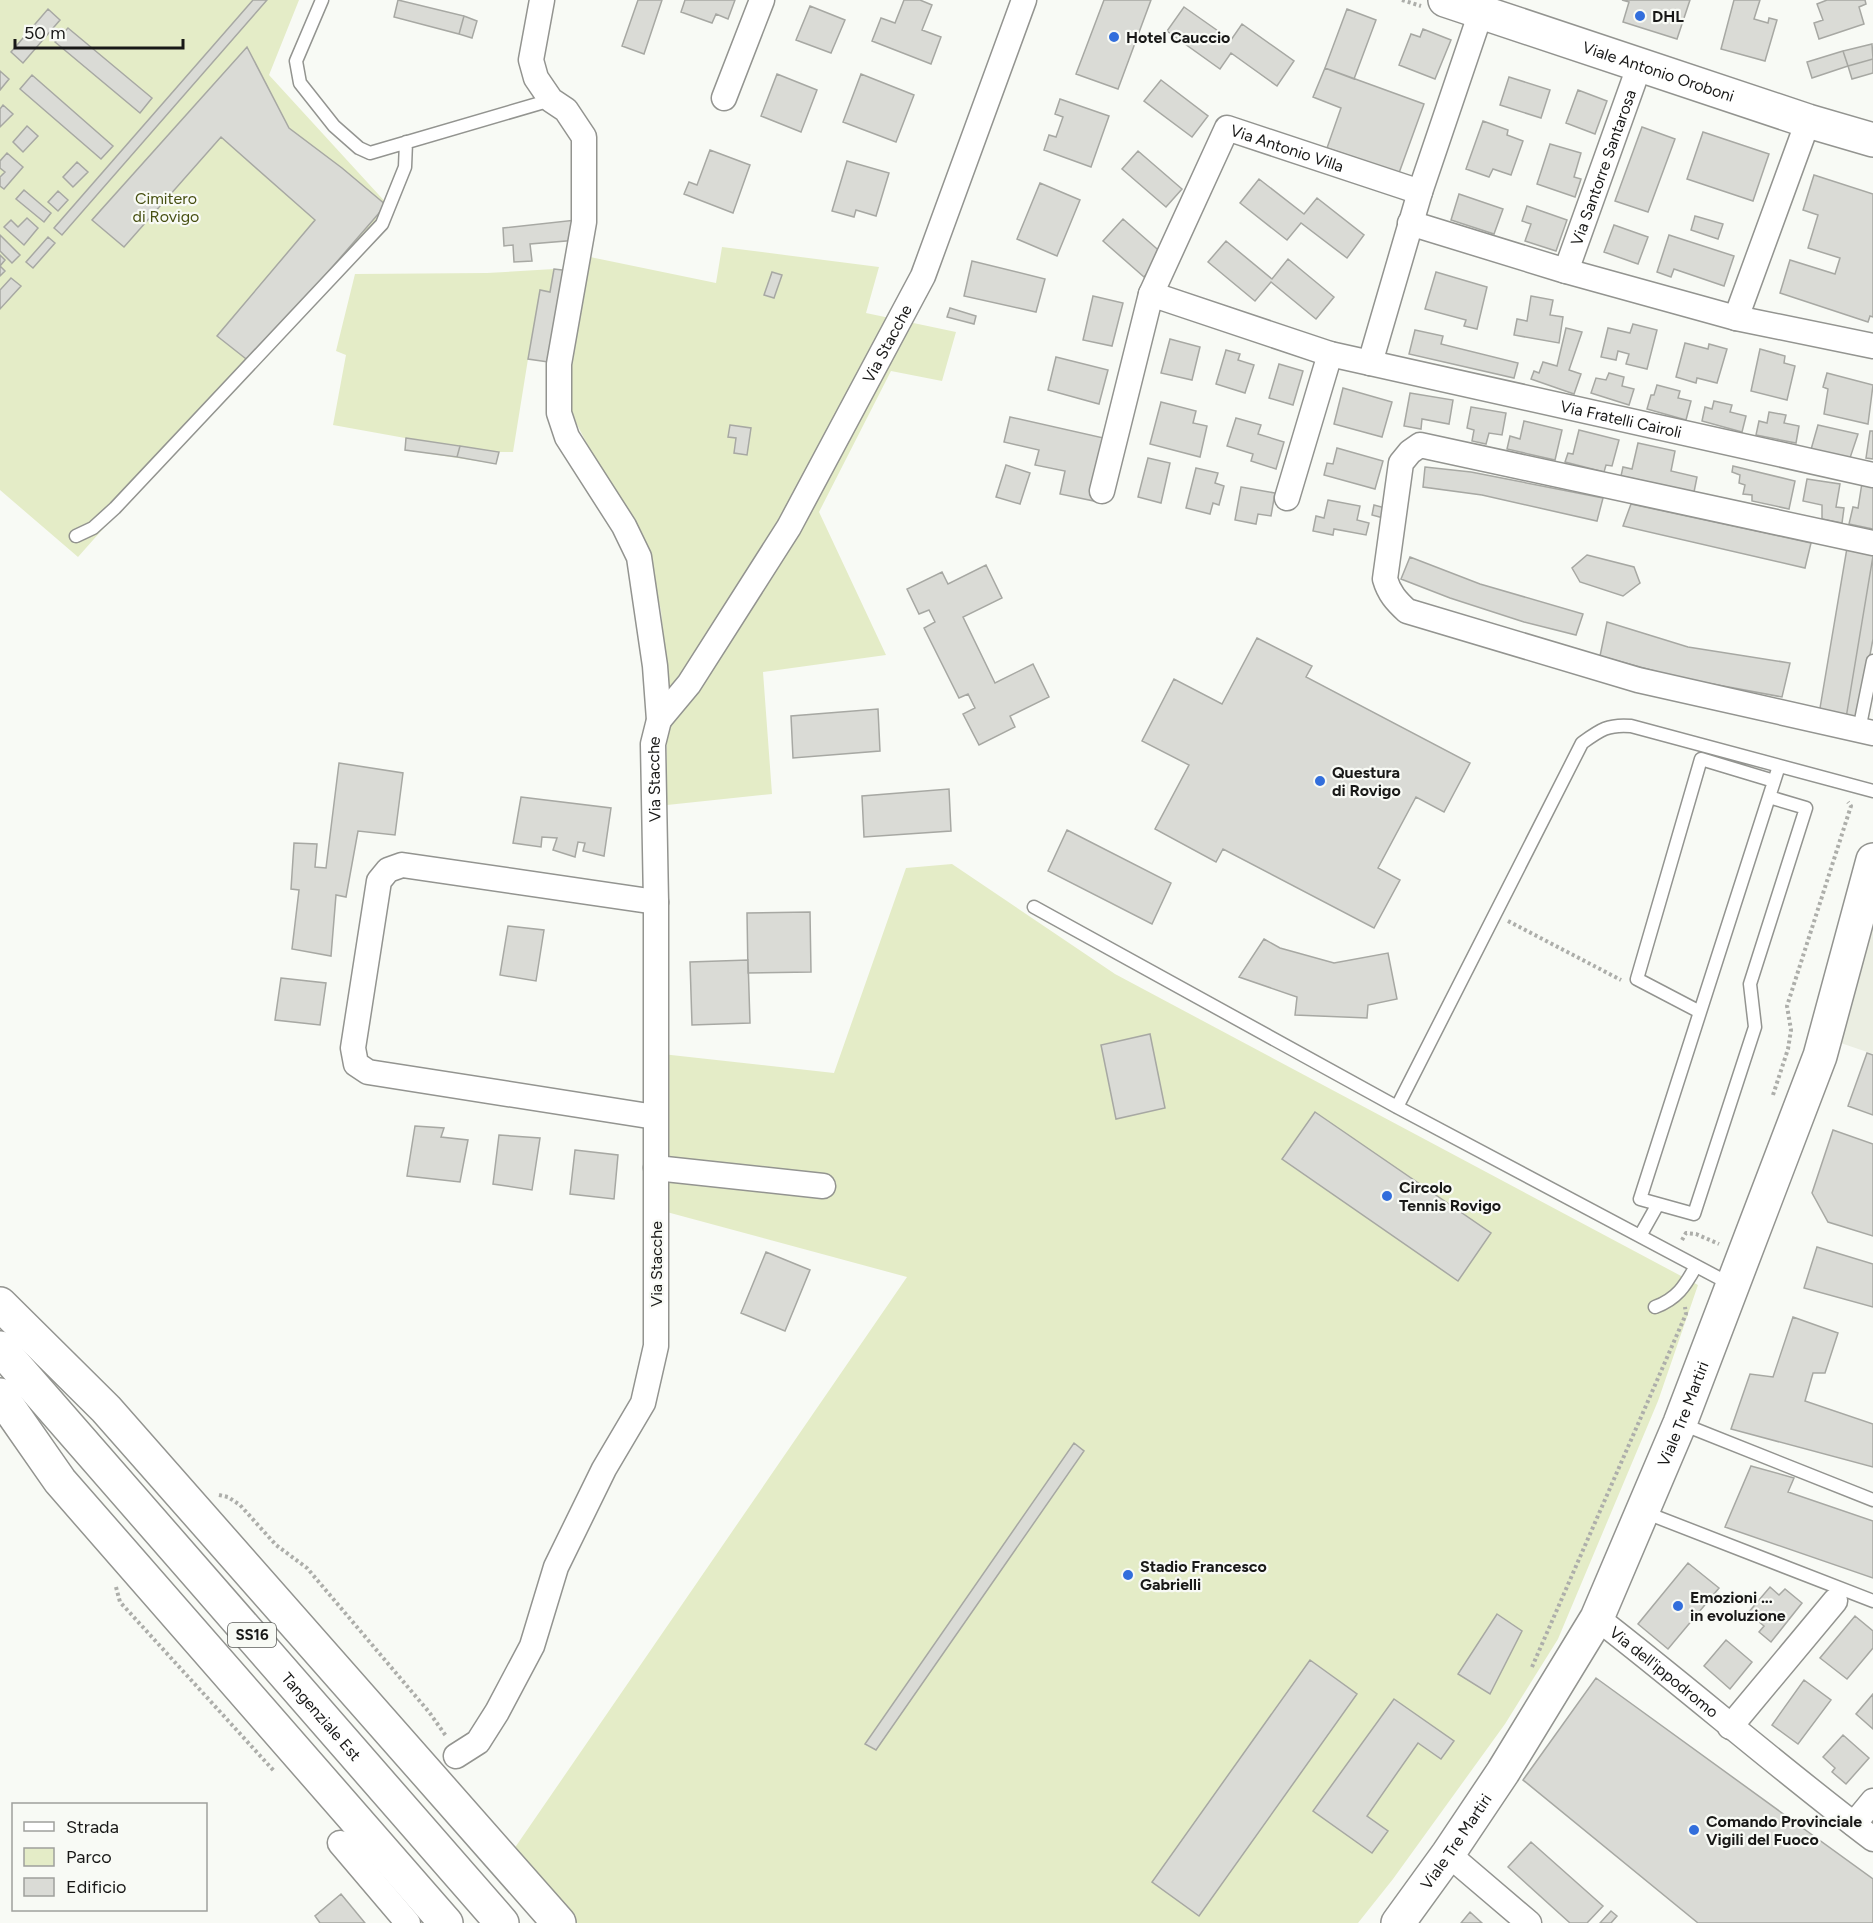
<svg xmlns="http://www.w3.org/2000/svg" width="1873" height="1923" viewBox="0 0 1873 1923" font-family="Figtree,sans-serif">
	<style>
		.built { fill: #ebeee2 }
		.green { fill: #e4ecc7 }
		.building { fill: #dadbd6; stroke: #a7a8a3; stroke-width: 1.5 }
		.lines { fill: none; stroke-linecap: round; stroke-linejoin: round }
		.lane-casing { stroke: #939490; stroke-width: 15 }
		.street-casing { stroke: #939490; stroke-width: 27 }
		.secondary-casing { stroke: #939490; stroke-width: 36 }
		.primary-casing { stroke: #939490; stroke-width: 36 }
		.path { stroke: #adaeaa; stroke-width: 4; stroke-dasharray: 3 3; stroke-linecap: butt }
		.lane { stroke: #fff; stroke-width: 12 }
		.street { stroke: #fff; stroke-width: 24 }
		.secondary { stroke: #fff; stroke-width: 33 }
		.primary { stroke: #fff; stroke-width: 33 }
		.poi-dot { fill: #326edc; stroke: #f8faf5; stroke-width: 2 }
		.labels { text-anchor: middle; stroke-width: 4.5; stroke-linejoin: round; paint-order: stroke }
		.shield { fill: #f8faf5; stroke: #5b5c5a; stroke-width: 1.5 }
		.shield-label { font-size: 15px; font-weight: bold; fill: #181817 }
		.poi-label { font-size: 16px; font-weight: bold; fill: #181817; stroke: #f8faf5; text-anchor: start }
		.street-label { font-size: 16px; fill: #181817; stroke: #f8faf5 }
		.park-label { font-size: 16px; fill: #475012; stroke: #f8faf5 }
	</style>
	<rect width="100%" height="100%" fill="#f8faf5"/>
	<!-- built -->
	<path class="built" d="M1873 900V1054L1826 1038Z"/>
	<!-- green -->
	<path class="green" d="M0 0H299L269 75 389 206 78 557 0 490Z
		M722 247 879 267 866 313 956 332 942 381 891 371 819 512 886 655 763 672 772 794 667 805 666 664 661 611 653 575 640 532 598 465 571 413 567 377 590 257 716 283Z
		M554 269 570 271 528 359 513 452H499L496 464 405 450V438L333 425 346 355 336 351 355 274 487 273Z
		M952 864 1115 974 1698 1285 1658 1401 1558 1639 1505 1724 1393 1879 1358 1923H549L501 1868 907 1277 663 1211 662 1054 834 1073 906 868Z"/>
	<!-- building -->
	<path class="building" d="M253 0H267L62 235 54 228Z
		M398 0 464 16 459 34 394 17Z
		M638 0H662L644 54 622 46Z
		M685 0H735L728 19 716 14 712 23 681 12Z
		M904 0H920L932 5 922 30 941 37 931 64 872 41 881 18 895 23Z
		M1104 0H1151L1118 89 1076 74Z
		M1622 0H1690L1677 39 1623 22 1629 2Z
		M1734 0H1760L1754 19 1768 23 1769 18 1777 20 1765 61 1721 49Z
		M1827 0H1865L1866 4 1859 7 1864 24 1819 39 1814 23 1823 20 1817 4Z
		M810 6 845 20 831 53 796 40Z
		M1184 7 1231 40 1242 24 1294 61 1277 86 1231 53 1220 69 1167 31Z
		M48 9 60 20 23 63 11 52Z
		M1347 9 1376 20 1354 79 1325 68Z
		M464 16 477 21 472 38 459 34Z
		M68 28 152 98 140 113 55 42Z
		M1423 29 1451 40 1435 79 1399 65 1411 34 1420 37Z
		M1872 44 1873 59 1848 66 1843 51Z
		M247 47 289 128 342 168 386 205 250 362 217 336 315 220 221 137 124 247 92 220Z
		M1843 51 1848 66 1812 78 1807 62Z
		M1873 59V73L1852 79 1848 66Z
		M1325 68 1424 104 1399 173 1327 148 1341 108 1313 97Z
		M0 71 9 79 0 90Z
		M777 74 817 90 801 132 761 116Z
		M861 74 914 95 896 142 843 122Z
		M32 75 113 146 101 159 20 89Z
		M1509 77 1550 90 1541 118 1500 105Z
		M1161 80 1208 116 1192 137 1144 101Z
		M1578 90 1607 101 1595 134 1566 123Z
		M1060 99 1109 116 1091 167 1044 150 1049 135 1056 137 1063 117 1055 114Z
		M3 105 13 114 0 127V109Z
		M1483 121 1508 130 1507 135 1523 141 1511 175 1493 169 1489 177 1466 169Z
		M27 126 38 136 23 152 13 142Z
		M1642 127 1675 139 1648 212 1615 201Z
		M1703 132 1769 154 1753 201 1687 179Z
		M1550 144 1581 153 1574 177 1581 179 1575 197 1537 184Z
		M710 150 750 165 733 213 684 194 689 182 697 185Z
		M1138 151 1182 189 1166 207 1122 169Z
		M7 153 23 167 4 189 0 186V177L5 172 0 168V161Z
		M847 161 889 173 876 216 856 210 854 217 832 211Z
		M77 162 88 172 73 187 63 177Z
		M1814 175 1873 194V317L1870 316 1868 322 1780 293 1790 260 1835 274 1840 258 1808 248 1818 215 1803 210Z
		M1259 179 1304 214 1317 198 1364 235 1347 258 1301 223 1287 240 1240 203Z
		M1040 183 1080 200 1057 256 1017 239Z
		M24 190 51 213 44 222 16 199Z
		M58 191 68 200 58 211 48 202Z
		M1459 194 1503 209 1494 234 1451 220Z
		M1527 206 1567 220 1556 251 1525 241 1531 224 1522 221Z
		M1695 216 1723 224 1718 239 1691 230Z
		M27 218 38 228 24 245 4 227 11 220 18 227Z
		M1123 219 1164 255 1144 277 1103 241Z
		M576 220 578 240 530 244 532 261 514 262 513 245 504 246 503 228Z
		M1614 225 1648 237 1638 264 1604 252Z
		M0 235 20 255 12 263 0 251Z
		M1669 235 1734 256 1724 286 1674 269 1671 277 1657 272Z
		M48 237 55 243 33 268 26 262Z
		M1226 241 1272 279 1288 259 1334 297 1316 319 1271 282 1255 301 1208 262Z
		M0 255 5 260 0 266 5 271 0 276Z
		M972 261 1045 279 1036 312 964 296Z
		M554 269 570 271 555 363 528 359 540 290 550 292Z
		M772 272 782 275 774 298 764 295Z
		M1436 272 1487 287 1477 329 1464 326 1466 320 1425 309Z
		M11 278 21 286 0 309V290Z
		M1093 296 1123 303 1112 346 1083 340Z
		M1531 296 1553 300 1550 315 1563 317 1559 343 1514 335 1517 319 1527 321Z
		M950 308 976 316 974 324 947 317Z
		M1633 324 1657 330 1647 369 1626 364 1629 354 1618 351 1616 360 1601 357 1608 328 1630 333Z
		M1566 328 1582 332 1569 370 1581 374 1574 394 1531 379 1534 371 1539 373 1543 362 1557 366Z
		M1415 330 1443 336 1441 344 1518 363 1514 378 1409 354Z
		M1170 339 1200 347 1192 380 1161 373Z
		M1685 343 1708 349 1709 344 1727 349 1717 383 1697 378 1696 383 1676 377Z
		M1760 349 1785 356 1784 363 1795 366 1787 400 1751 391Z
		M1226 350 1240 354 1238 360 1254 365 1245 393 1216 384Z
		M1056 357 1108 370 1099 404 1048 390Z
		M1279 364 1303 371 1293 405 1269 398Z
		M1609 373 1624 377 1622 386 1634 389 1629 405 1591 393 1596 378 1606 380Z
		M1827 373 1873 385 1868 424 1824 414 1828 389 1823 387Z
		M1657 385 1680 391 1678 398 1691 401 1686 420 1647 409 1651 395H1654Z
		M1343 388 1392 402 1382 437 1334 424Z
		M1410 393 1453 400 1449 424 1422 419 1421 429 1404 426Z
		M1714 401 1732 405 1730 412 1746 416 1742 432 1702 421 1705 407 1712 409Z
		M1161 402 1196 411 1193 423 1207 426 1200 457 1150 444Z
		M1471 407 1506 413 1502 435 1489 433 1486 444 1472 441 1474 430 1467 428Z
		M1769 412 1786 415 1784 423 1799 426 1796 443 1756 435 1759 421 1767 423Z
		M1010 417 1108 439 1094 501 1060 494 1065 471 1035 465 1039 450 1004 442Z
		M1236 418 1261 425 1258 434 1284 442 1276 469 1251 461 1253 454 1227 446Z
		M1524 421 1562 430 1555 460 1507 449 1510 436 1520 439Z
		M730 425 751 428 747 455 734 453 736 438 728 437Z
		M1818 425 1858 434 1849 461 1810 453Z
		M1579 430 1619 440 1612 466 1606 465 1604 472 1565 462 1568 453 1573 454Z
		M1870 431H1873V459L1866 458Z
		M406 438 460 446 457 457 405 450Z
		M1638 443 1675 451 1671 471 1697 477 1694 492 1621 476 1623 467 1632 469Z
		M460 446 499 452 496 464 457 457Z
		M1337 448 1383 461 1375 489 1324 475 1327 463 1333 464Z
		M1148 458 1170 463 1161 503 1138 497Z
		M1006 465 1030 473 1020 504 996 497Z
		M1733 466 1795 481 1789 509 1752 501V495L1743 494 1745 485 1739 483 1740 475 1732 472Z
		M1425 467 1471 472 1603 498 1597 521 1482 495 1423 487Z
		M1196 468 1218 473 1215 483 1224 486 1219 505 1213 503 1210 514 1186 508Z
		M1807 479 1840 484 1836 507 1844 508 1842 523 1822 519V505L1803 501Z
		M1862 483 1873 485V529L1849 524 1853 507 1858 508Z
		M1241 487 1275 493 1271 516 1258 514 1256 524 1235 520Z
		M1328 500 1360 506 1357 520 1369 523 1366 535 1334 529 1333 535 1313 531 1316 516 1324 518Z
		M1631 504 1811 543 1805 568 1623 526Z
		M1374 505 1389 509 1387 519 1372 515Z
		M1847 548 1873 553V556L1846 718 1819 714Z
		M1587 555 1634 567 1640 583 1623 596 1580 582 1572 568Z
		M1873 556V639L1858 719 1846 718Z
		M1410 557 1480 584 1583 614 1576 635 1524 622 1450 598 1401 579Z
		M986 565 1002 598 963 617 995 683 1033 664 1049 697 1010 716 1015 727 979 745 963 714 975 708 968 694 959 698 924 628 935 622 929 610 919 614 907 589 942 572 948 584Z
		M1607 622 1688 647 1790 663 1782 697 1680 678 1600 656Z
		M1257 638 1312 666 1306 677 1470 763 1444 812 1416 797 1378 868 1400 880 1374 928 1223 849 1216 862 1155 829 1189 765 1142 741 1174 679 1222 704Z
		M878 709 880 751 793 758 791 716Z
		M339 763 403 773 395 835 358 831 346 897 336 895 331 956 292 949 299 890 291 889 294 843 317 844 315 867 326 868Z
		M949 789 951 831 864 837 862 796Z
		M521 797 611 808 604 856 583 851 585 843 578 842 575 857 553 850 557 838 542 837 541 847 513 843Z
		M1067 830 1171 883 1152 924 1048 871Z
		M810 912 811 972 748 973 747 913Z
		M508 926 544 930 536 981 500 975Z
		M1264 939 1280 948 1334 963 1388 953 1397 999 1368 1005 1367 1018 1295 1015 1297 997 1239 977Z
		M748 960 750 1023 692 1025 690 962Z
		M281 978 326 983 320 1025 275 1020Z
		M1150 1034 1165 1108 1116 1119 1101 1045Z
		M1867 1053 1873 1055V1115L1848 1106Z
		M1315 1112 1491 1233 1458 1281 1282 1159Z
		M415 1126 444 1128 441 1137 468 1140 460 1182 407 1176Z
		M1833 1130 1873 1144V1236L1828 1222 1812 1193Z
		M499 1135 540 1138 532 1190 493 1184Z
		M575 1150 618 1155 614 1199 570 1194Z
		M1817 1247 1873 1264V1307L1804 1288Z
		M766 1252 810 1270 785 1331 741 1313Z
		M1793 1317 1838 1333 1825 1373H1813L1805 1401 1873 1424V1467L1731 1429 1750 1374 1773 1377Z
		M1074 1443 1084 1451 876 1750 865 1744Z
		M1751 1466 1794 1478 1788 1492 1873 1521V1578L1725 1527Z
		M1688 1563 1719 1588 1668 1649 1638 1624Z
		M1770 1587 1779 1595 1785 1589 1802 1603 1771 1642 1759 1632 1764 1626 1748 1613Z
		M1497 1614 1522 1631 1490 1694 1458 1674Z
		M1855 1616 1873 1631V1648L1847 1679 1820 1658Z
		M1726 1640 1752 1662 1730 1689 1704 1666Z
		M1310 1660 1357 1694 1199 1916 1152 1882Z
		M1596 1678 1873 1879V1923H1698L1523 1780Z
		M1804 1680 1831 1700 1798 1744 1772 1725Z
		M1873 1694V1729L1856 1714Z
		M1394 1699 1454 1741 1441 1759 1418 1743 1367 1816 1388 1831 1372 1853 1313 1811Z
		M1843 1735 1869 1758 1846 1784 1832 1772 1835 1768 1823 1757Z
		M1531 1842 1603 1906 1587 1923H1570L1508 1867Z
		M341 1894 365 1923H320L315 1916Z
		M1611 1911 1617 1916 1611 1923H1600Z
		M1470 1912 1482 1923H1461Z"/>
	<g class="lines">
		<!-- lane casing -->
		<g class="lane-casing">
			<path id="lane" d="M322 0 296 61 300 83 334 126 359 148 370 153 551 100
				M76 536 93 528 115 508 382 224 405 167 406 142
				M1859 730 1873 661
				M1769 797 1806 808 1750 984 1755 1027 1694 1214 1640 1199 1769 797 1779 766
				M1034 907 1397 1107 1732 1285
				M1700 1012 1637 979 1701 759 1774 781
				M1397 1107 1582 743C1600 730 1608 724 1631 726L1873 791
				M1640 1236 1658 1204
				M1655 1307C1677 1299 1685 1286 1696 1266
				M1682 1424 1873 1500
				M1644 1512 1873 1601"/>
		</g>
		<!-- street casing -->
		<g class="street-casing">
			<g id="street">
				<path d="M724 98 762 0"/>
				<path d="M1410 223 1566 271 1736 318 1873 346"/>
				<path id="s1" d="M1566 271 1640 64"/>
				<path id="s2" d="M1151 294 1227 128 1420 192"/>
				<path d="M1736 318 1808 121"/>
				<path d="M1370 363 1420 192 1481 12"/>
				<path id="s3" d="M1102 491 1151 294 1330 354 1873 475"/>
				<path d="M1287 498 1330 354"/>
				<path d="M1873 543 1420 445 1410 452 1401 463 1385 579C1389 593 1396 601 1407 611L1638 680 1873 733"/>
				<path id="s4" d="M659 720 689 684 789 527 923 276 1024 0"/>
				<path d="M655 1117 368 1072 356 1064 353 1048 379 881 388 870 402 865 656 902"/>
				<path d="M656 1168 823 1186"/>
				<path id="s5" d="M1597 1618C1690 1690 1779 1768 1873 1839"/>
				<path d="M1730 1727 1835 1601"/>
				<path id="s6" d="M456 1756 478 1742 497 1712 532 1646 556 1567 604 1469 643 1403 656 1346V902L653 744 659 720 655 666 639 557 624 526 567 437 559 413V364L584 222V137L566 110 551 100 536 78 531 60 542 0"/>
				<path d="M1854 1824 1873 1801"/>
				<path d="M340 1843 408 1923"/>
				<path d="M1448 1854 1529 1923"/>
			</g>
		</g>
		<!-- secondary casing -->
		<g class="secondary-casing">
			<g id="secondary">
				<path id="s7" d="M1445 0 1808 121 1873 140"/>
				<path id="s8" d="M1398 1923 1448 1854 1503 1772 1597 1618 1680 1423 1820 1056 1873 860"/>
			</g>
		</g>
		<!-- primary casing -->
		<g class="primary-casing">
			<g id="primary">
				<path d="M0 1304 106 1409 559 1923"/>
				<path id="s9" d="M0 1348 502 1923"/>
				<path d="M0 1395 60 1481 446 1923"/>
			</g>
		</g>
		<!-- path -->
		<path class="path" d="M1402 0 1421 6
			M1508 921 1621 980
			M1773 1095 1788 1049 1791 1030 1787 1006 1851 806 1848 802
			M1682 1240 1686 1233 1696 1234 1719 1244
			M219 1495 228 1497 240 1505 276 1545 307 1568 429 1712 446 1736
			M116 1587 120 1602 274 1771
			M1532 1667 1686 1314 1685 1307"/>
		<!-- lane -->
		<use href="#lane" class="lane"/>
		<!-- street -->
		<use href="#street" class="street"/>
		<!-- secondary -->
		<use href="#secondary" class="secondary"/>
		<!-- primary -->
		<use href="#primary" class="primary"/>
	</g>
	<!-- markers -->
	<g class="poi-dot">
		<circle cx="1640" cy="16" r="6"/>
		<circle cx="1114" cy="37" r="6"/>
		<circle cx="1320" cy="781" r="6"/>
		<circle cx="1387" cy="1196" r="6"/>
		<circle cx="1128" cy="1575" r="6"/>
		<circle cx="1678" cy="1606" r="6"/>
		<circle cx="1694" cy="1830" r="6"/>
	</g>
	<g class="labels">
		<!-- shield labels -->
		<rect class="shield" x="228" y="1623" width="48" height="24" rx="4.5"/>
		<g class="shield-label">
			<text x="252" y="1640">SS16</text>
		</g>
		<!-- poi labels -->
		<g class="poi-label">
			<text x="1652" y="22">DHL</text>
			<text x="1126" y="43">Hotel Cauccio</text>
			<text x="1332" y="778">Questura<tspan x="1332" dy="18">di Rovigo</tspan></text>
			<text x="1399" y="1193">Circolo<tspan x="1399" dy="18">Tennis Rovigo</tspan></text>
			<text x="1140" y="1572">Stadio Francesco<tspan x="1140" dy="18">Gabrielli</tspan></text>
			<text x="1690" y="1603">Emozioni ...<tspan x="1690" dy="18">in evoluzione</tspan></text>
			<text x="1706" y="1827">Comando Provinciale<tspan x="1706" dy="18">Vigili del Fuoco</tspan></text>
		</g>
		<!-- street labels -->
		<g class="street-label">
			<text dy="6" stroke="none"><textPath href="#s7" startOffset="225">Viale Antonio Oroboni</textPath></text>
			<text dy="6" stroke="none"><textPath href="#s2" startOffset="246">Via Antonio Villa</textPath></text>
			<text dy="6" stroke="none"><textPath href="#s1" startOffset="110">Via Santorre Santarosa</textPath></text>
			<text dy="6" stroke="none"><textPath href="#s4" startOffset="441">Via Stacche</textPath></text>
			<text dy="6" stroke="none"><textPath href="#s3" startOffset="690">Via Fratelli Cairoli</textPath></text>
			<text dy="6" stroke="none"><textPath href="#s6" startOffset="1030">Via Stacche</textPath></text>
			<text transform="translate(656 1264) rotate(-90)" y="6">Via Stacche</text>
			<text dy="6" stroke="none"><textPath href="#s8" startOffset="586">Viale Tre Martiri</textPath></text>
			<text dy="6" stroke="none"><textPath href="#s5" startOffset="86">Via dell'ippodromo</textPath></text>
			<text dy="6" stroke="none"><textPath href="#s9" startOffset="489">Tangenziale Est</textPath></text>
			<text dy="6" stroke="none"><textPath href="#s8" startOffset="100">Viale Tre Martiri</textPath></text>
		</g>
		<!-- park labels -->
		<g class="park-label">
			<text x="166" y="204">Cimitero<tspan x="166" dy="18">di Rovigo</tspan></text>
		</g>
	</g>
	<!-- legend -->
	<rect x="12" y="1803" width="195" height="108" fill="#f8faf5" stroke="#9ea09c" stroke-width="1.5"/>
	<rect x="24" y="1822" width="30" height="9" fill="#ffffff" stroke="#9ea09c" stroke-width="1.5"/>
	<text x="66" y="1833" font-size="18" fill="#181817">Strada</text>
	<rect x="24" y="1848" width="30" height="18" fill="#e4ecc7" stroke="#9ea09c" stroke-width="1.5"/>
	<text x="66" y="1863" font-size="18" fill="#181817">Parco</text>
	<rect x="24" y="1878" width="30" height="18" fill="#dadbd6" stroke="#9ea09c" stroke-width="1.5"/>
	<text x="66" y="1893" font-size="18" fill="#181817">Edificio</text>
	<!-- scale -->
	<path d="M15 39v9h168v-9" fill="none" stroke="#181817" stroke-width="3"/>
	<text x="24" y="39" font-size="18" fill="#181817" stroke="#f8faf5" stroke-width="4.5" paint-order="stroke">50 m</text>
</svg>
